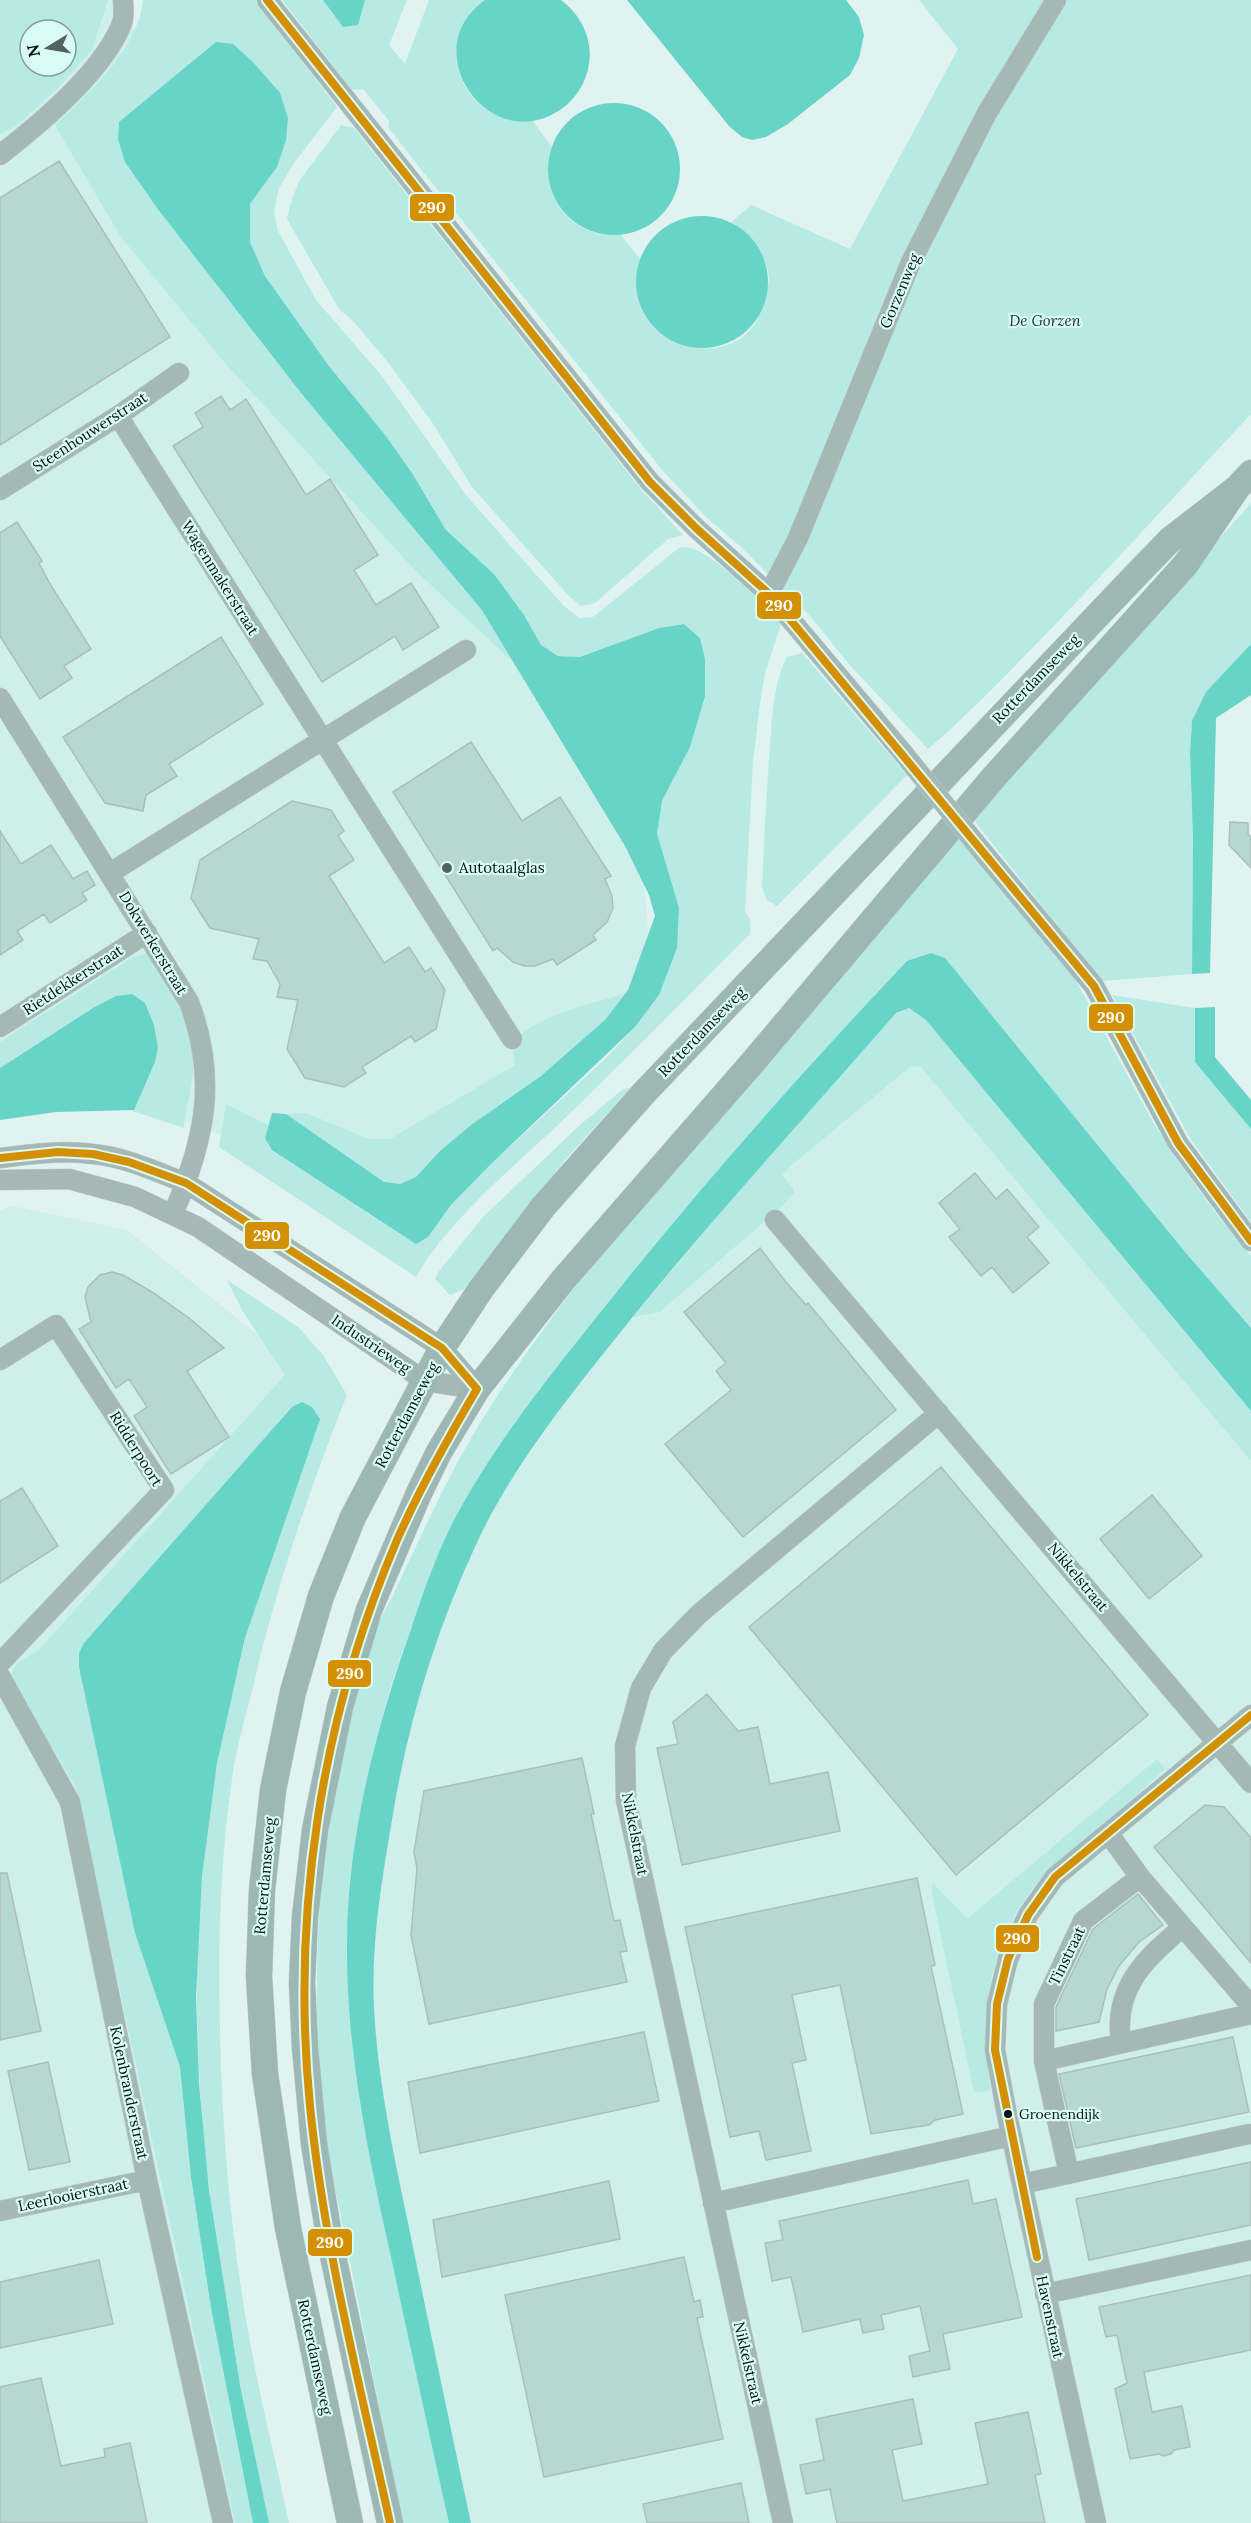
<svg xmlns="http://www.w3.org/2000/svg" width="1251" height="2523" viewBox="0 0 1251 2523" font-family="Lora,serif">
	<style>
		.built { fill: #ceefea; fill-rule: evenodd }
		.green { fill: #b7eae3; fill-rule: evenodd }
		.water { fill: #68d4c8 }
		.building { fill: #b6d8d4; stroke: #aebdba; stroke-width: 1.5 }
		.lines { fill: none; stroke-linecap: round; stroke-linejoin: round }
		.minor-casing { stroke: #bfcdcc; stroke-width: 21 }
		.major-casing { stroke: #bfcdcc; stroke-width: 27 }
		.minor { stroke: #a6b8b5; stroke-width: 20 }
		.major { stroke: #9db7b4; stroke-width: 26 }
		.minor-bridge-casing { stroke: #bfcdcc; stroke-width: 21; stroke-linecap: butt }
		.minor-bridge { stroke: #a6b8b5; stroke-width: 20 }
		.bus-1-casing { stroke: #d8fbf6; stroke-width: 12 }
		.bus-1 { stroke: #d39003; stroke-width: 8 }
		.poi-dot { fill: #536160; stroke: #d8fbf6; stroke-width: 2 }
		.bus-dot { fill: #071312; stroke: #d8fbf6; stroke-width: 2 }
		.labels { text-anchor: middle; stroke-width: 4.5; stroke-linejoin: round; paint-order: stroke }
		.bus-label { font-size: 14px; fill: #071312; stroke: #d8fbf6; text-anchor: start }
		.street-label { font-size: 15px; fill: #071312; stroke: #d8fbf6 }
		.park-label { font-size: 15px; font-style: italic; fill: #1c3330; stroke: #d8fbf6 }
		.poi-label { font-size: 15px; fill: #071312; stroke: #d8fbf6; text-anchor: start }
		.line-badge { stroke: #d8fbf6; stroke-width: 2 }
		.badge-label { font-size: 16px; text-anchor: middle; font-weight: bold; fill: #fff }
	</style>
	<rect width="100%" height="100%" fill="#e0f3f0"/>
	<!-- built -->
	<path class="built" d="M0 0H118L340 408 639 831 652 973 405 1214 25 1052 0 1068ZM30 30H66V66H30Z
		M919 929 1251 1260V2523H420L347 2162 372 1691 454 1485Z
		M12 1206 127 1230 318 1383 84 1646 280 2523H0V1210Z"/>
	<!-- green -->
	<path class="green" d="M0 0H108L92 50 56 90 16 126 0 134ZM30 30H66V66H30Z
		M143 0H255L337 107 294 163 279 188 274 211 278 231 316 300 382 376 466 495 563 605 579 618 593 617 680 547C685 548 690 547 694 549 715 556 768 606 781 624L765 673 760 703 753 762 745 911 750 920V934C686 998 623 1062 559 1124 512 1168 447 1222 416 1277L219 1147 226 1104 268 1125 265 1138 428 1237 451 1205 490 1165 606 1058 635 1027 659 995 666 868 657 834 662 801 690 747 700 638 684 624 659 628 580 657 558 656 541 645 524 615 494 574 446 530 412 473 386 436 329 366 265 276 250 242V204L277 167 279 93 217 286 301 393 471 594 513 662 415 570 225 363 121 237 55 125C89 92 138 50 143 0Z
		M282 0H407L389 45 405 64 429 0H485C428 40 463 128 532 120L551 146C539 195 568 238 621 235L640 259C634 283 635 305 651 325 676 354 734 359 756 322 759 317 760 310 761 304 764 296 769 286 769 278 768 256 748 233 731 222L751 205 850 249 958 49 919 0H1251V414C1182 488 1115 562 1046 634 1007 674 970 713 928 749L848 663 811 617 740 546 706 517 663 471 408 153 388 127 389 121 363 89 352 90Z
		M341 125 354 128 640 488 683 535 668 539 595 603 581 606 569 596 472 487 432 422 386 360 353 321 339 309 287 219 290 205 299 181Z
		M1251 503V644L1234 663 1192 721 1190 752 1193 838 1192 974 1102 981 972 818Z
		M802 653 907 775 777 906 767 900 762 888C764 841 766 795 770 748 772 718 773 685 787 657Z
		M960 837 1049 943 1075 979 1153 1122 1177 1160 1215 1212 1251 1256V1328L1185 1252 962 979 881 988 761 1121 615 1293 517 1421 481 1473 453 1523 433 1566 390 1687 373 1751 351 1882 347 1943 354 2061 361 2113 449 2523H403L326 2144C309 2001 315 1858 349 1719 355 1695 359 1668 368 1646 376 1624 390 1604 399 1582 421 1537 441 1491 466 1447 500 1386 544 1329 585 1273Z
		M152 953C168 980 190 1019 194 1050 196 1067 186 1109 184 1128L132 1111 155 1062 158 1048 93 1008 0 1068V1042L133 957Z
		M625 994 605 1020 579 1044 541 1076 471 1125 440 1151 416 1177 400 1185 384 1182 286 1114 306 1113 369 1139H390L515 1065 512 1044C535 1015 590 1004 625 994Z
		M1112 995 1195 1008 1196 1062 1251 1129V1222L1191 1140Z
		M909 1008 926 1020 1251 1411V1461L921 1067 911 1066 787 1169 782 1175 793 1188 794 1193 782 1206 660 1312 633 1317 738 1192 896 1013Z
		M630 1088 564 1161 464 1289 450 1295 435 1279 439 1271 483 1217 581 1124 623 1089Z
		M227 1280 298 1327 323 1355 347 1395C309 1490 276 1587 253 1687 247 1711 240 1735 235 1760 220 1849 218 1941 220 2031 222 2129 230 2228 247 2325 258 2391 275 2457 289 2523H269C223 2311 182 2093 202 1875 206 1838 210 1799 217 1763 225 1720 237 1678 246 1635 262 1559 277 1483 292 1407L84 1643 79 1653V1667L135 1933 180 2067 191 2177 211 2308 253 2523H235L76 1787 13 1684 12 1671 17 1664 40 1649 285 1375 242 1310Z
		M1157 1759 1165 1769C1138 1793 1111 1818 1084 1841 1065 1858 1042 1874 1028 1895 985 1955 981 2020 990 2091L974 2092 932 1894 933 1883 967 1919Z"/>
	<!-- water -->
	<path class="water" d="M323 0H365L358 25 343 27Z
		M485 0H561C581 15 593 39 589 64 586 83 576 99 560 110 489 157 414 50 485 0Z
		M627 0H846L859 17 864 35 859 58 850 75 788 124 766 137 752 140 742 137 729 126Z
		M216 42 233 44 253 62 280 93 288 118 286 140 277 167 250 204V242L265 276 329 366 386 436 412 473 446 530 494 574 524 615 541 645 558 656 580 657 659 628 684 624 700 638 705 659V696L690 747 662 801 657 834 679 908 677 948 659 995 635 1027 490 1165 451 1205 428 1237 416 1244 272 1150 265 1138 272 1113 286 1114 384 1182 400 1184 416 1177 440 1151 471 1125 541 1076 605 1020 628 990 655 916 649 895 625 846 481 609 301 393 157 208 125 162 118 139 119 122Z
		M548 169a66 66 0 1 1 132 0a66 66 0 1 1-132 0Z
		M636 282a66 66 0 1 1 132 0a66 66 0 1 1-132 0Z
		M1251 644V695L1216 718 1210 973 1192 974 1193 838 1190 752 1192 721 1206 692Z
		M931 953 945 958 1185 1252 1251 1328V1411L926 1020 909 1008 896 1013C802 1121 704 1227 615 1339 563 1404 508 1473 474 1549 432 1640 405 1734 390 1832 380 1890 371 1950 374 2008 378 2087 396 2165 412 2242 431 2336 451 2429 471 2523H449C429 2434 410 2345 391 2257 368 2154 346 2050 347 1944 347 1841 375 1731 409 1635 422 1596 435 1557 454 1520 492 1448 544 1383 595 1319 693 1195 798 1076 907 961Z
		M132 994 145 1003 154 1025 158 1048 155 1062 134 1110 56 1112 0 1120V1068L93 1008 116 996Z
		M1215 1007V1057L1251 1100V1129L1195 1062V1008Z
		M302 1402 312 1407 320 1419 245 1638 217 1763 202 1876 196 1997 199 2083 209 2190 240 2385 269 2523H253L211 2308 191 2177 180 2067 135 1933 79 1667V1653L84 1643 292 1407Z"/>
	<!-- building -->
	<path class="building" d="M59 161 170 337 0 445V198Z
		M221 396 230 410 246 399 306 495 330 479 378 555 354 570 376 605 411 583 439 627 403 650 395 636 322 682 173 446 203 427 195 413Z
		M17 522 42 561 39 563 50 584 91 649 64 666 72 678 40 699 0 636V533Z
		M221 637 263 704 169 764 177 776 146 795 143 811 105 803 63 737Z
		M471 742 522 821 560 797 611 876 605 879 612 896 613 908 607 922 593 935 596 940 557 965 553 959 535 966H525L513 962 497 948 493 951 393 792Z
		M292 801 331 810 344 831 338 836 354 860 329 876 384 963 409 947 425 972 431 968 445 990 436 1029 415 1042 411 1036 362 1067 366 1073 344 1087 305 1078 287 1049 298 1000 277 997 280 984 267 961 253 959 259 939 210 928 191 898 200 860Z
		M1230 822 1248 823V834L1251 837V868L1229 845Z
		M0 831 21 864 51 845 73 879 87 871 95 885 82 893 87 900 50 923 44 914 17 931 23 940 0 955Z
		M975 1173 996 1199 1007 1189 1039 1227 1027 1237 1049 1263 1013 1293 992 1267 981 1276 949 1237 960 1229 939 1203Z
		M760 1248 785 1281 806 1305 808 1303 896 1410 743 1537 665 1444 731 1390 716 1371 726 1363 684 1312Z
		M112 1272 123 1275 152 1292 189 1318 224 1348 187 1371 229 1437 171 1474 134 1416 147 1407 129 1379 116 1388 79 1329 91 1322 85 1297 88 1287 100 1275Z
		M941 1467 1148 1715 956 1875 749 1627Z
		M22 1488 58 1546 0 1583V1501Z
		M1152 1495 1202 1556 1149 1599 1100 1539Z
		M707 1694 738 1731 758 1727 770 1784 828 1772 840 1831 682 1865 657 1748 678 1744 673 1722Z
		M582 1758 594 1814H591L614 1921 620 1920 627 1951 620 1952 627 1982 429 2024 411 1935 417 1868 414 1852 424 1791Z
		M1205 1805 1224 1807 1251 1838V1963L1154 1847Z
		M0 1873H7L41 2031 0 2040Z
		M917 1878 935 1965 931 1966 963 2114 935 2120 929 2125 871 2134 840 1985 792 1995 806 2060 792 2063 811 2151 766 2160 759 2131 730 2137 685 1927Z
		M1138 1894 1163 1925 1139 1942 1119 1966 1107 1989 1099 2022 1056 2031V2007L1093 1929Z
		M644 2032 659 2101 420 2153 408 2082Z
		M1233 2037 1249 2112 1076 2148 1059 2074Z
		M48 2062 70 2162 29 2170 8 2071Z
		M1251 2162V2225L1089 2260 1076 2199Z
		M968 2180 973 2204 996 2199 1022 2317 943 2334 950 2369 913 2377 909 2356 930 2351 920 2306 881 2315 884 2329 863 2333 860 2319 803 2332 791 2277 772 2281 765 2243 783 2240 779 2221Z
		M609 2181 620 2239 442 2277 433 2220Z
		M684 2257 694 2302 700 2300 703 2317 697 2318 723 2439 544 2477 505 2295Z
		M99 2260 113 2324 0 2348V2282Z
		M1251 2275V2350L1144 2372 1152 2412 1182 2406 1190 2447 1174 2450 1171 2454 1163 2456 1159 2454 1130 2459 1115 2389 1127 2383 1117 2335 1106 2337 1099 2307Z
		M41 2378 61 2466 105 2457 104 2449 130 2443 147 2523H0V2387Z
		M913 2399 922 2444 892 2450 903 2501 988 2484 975 2423 1028 2412 1041 2474 1035 2475 1045 2523H837L830 2489 806 2494 800 2465 824 2460 816 2419Z
		M741 2483 749 2523H647L643 2504Z"/>
	<g class="lines">
		<!-- minor casing -->
		<g class="minor-casing">
			<path id="minor" d="M267 0 650 482 696 528 769 594 903 753
				M0 155C40 124 104 71 122 23 125 16 123 7 123 0
				M118 416 512 1039
				M0 490 118 416 179 373
				M769 594 798 538 911 262 987 113 1056 0
				M0 698 189 1002C218 1079 205 1140 173 1214
				M982 851 1094 986 1178 1143 1251 1241
				M110 873 466 650
				M0 1027 147 933
				M0 1158C30 1154 62 1150 93 1154 125 1157 157 1172 186 1183L442 1348 477 1389
				M0 1180 69 1179 135 1197 198 1227 425 1381 477 1389
				M775 1220 1251 1783
				M0 1360 56 1325 164 1490 0 1663
				M0 1676 70 1802 147 2180 223 2523
				M1108 1833 1140 1877 1251 2006
				M1121 2043C1113 1989 1144 1959 1183 1927
				M1044 2061V2004L1083 1921 1140 1877
				M1069 2174 1044 2061 1251 2014
				M1022 2184 1249 2134
				M713 2203 1011 2136
				M0 2211 147 2180
				M1045 2294 1251 2250
				M783 2523 626 1800 625 1746 641 1688 663 1651 699 1614 939 1413
				M1096 2523 1007 2115 995 2050 997 2004 1008 1959 1028 1915 1055 1877 1251 1715"/>
		</g>
		<!-- major casing -->
		<g class="major-casing">
			<path id="major" d="M350 2523 288 2228 265 2074 259 1976 262 1890 273 1790 293 1692 321 1596 353 1517 442 1348 481 1289 543 1207 643 1094 1136 575 1170 540 1237 488
				M390 2523 330 2242 314 2144 305 2048 302 1982 305 1917 315 1830 340 1707 369 1610 419 1493 439 1452 477 1389 563 1280 753 1062 994 777 1186 564 1237 488 1251 473"/>
		</g>
		<!-- minor -->
		<use href="#minor" class="minor"/>
		<!-- major -->
		<use href="#major" class="major"/>
		<!-- minor-bridge casing -->
		<g class="minor-bridge-casing">
			<path id="minor-bridge" d="M903 753 982 851"/>
		</g>
		<!-- minor-bridge -->
		<use href="#minor-bridge" class="minor-bridge"/>
		<!-- bus-1 casing -->
		<g class="bus-1-casing">
			<path id="bus-1" d="M267 0 650 482 696 528 769 594 1094 986 1178 1143 1251 1241
				M0 1158 58 1152 93 1154 129 1162 186 1183 442 1348 477 1389C448 1438 420 1488 397 1540 321 1718 291 1913 310 2106 324 2247 360 2385 390 2523
				M1037 2257 995 2050 997 2004 1008 1959 1028 1915 1055 1877 1251 1715"/>
		</g>
		<!-- bus-1 -->
		<use href="#bus-1" class="bus-1"/>
	</g>
	<!-- markers -->
	<circle class="poi-dot" cx="447" cy="868" r="6"/>
	<circle class="bus-dot" cx="1008" cy="2114" r="5"/>
	<g class="labels">
		<!-- bus labels -->
		<g class="bus-label">
			<text x="1019" y="2119">Groenendijk</text>
		</g>
		<!-- street labels -->
		<g class="street-label">
			<text transform="translate(900 291) rotate(-67)" y="5">Gorzenweg</text>
			<text transform="translate(90 432) rotate(-33)" y="5">Steenhouwerstraat</text>
			<text transform="translate(220 578) rotate(58)" y="5">Wagenmakerstraat</text>
			<text transform="translate(1036 679) rotate(-46)" y="5">Rotterdamseweg</text>
			<text transform="translate(153 943) rotate(59)" y="5">Dokwerkerstraat</text>
			<text transform="translate(73 980) rotate(-33)" y="5">Rietdekkerstraat</text>
			<text transform="translate(702 1032) rotate(-46)" y="5">Rotterdamseweg</text>
			<text transform="translate(371 1344) rotate(34)" y="5">Industrieweg</text>
			<text transform="translate(407 1415) rotate(-62)" y="5">Rotterdamseweg</text>
			<text transform="translate(136 1449) rotate(58)" y="5">Ridderpoort</text>
			<text transform="translate(1078 1577) rotate(50)" y="5">Nikkelstraat</text>
			<text transform="translate(635 1834) rotate(79)" y="5">Nikkelstraat</text>
			<text transform="translate(265 1876) rotate(-85)" y="5">Rotterdamseweg</text>
			<text transform="translate(1067 1956) rotate(-64)" y="5">Tinstraat</text>
			<text transform="translate(129 2093) rotate(78)" y="5">Kolenbranderstraat</text>
			<text transform="translate(73 2195) rotate(-12)" y="5">Leerlooierstraat</text>
			<text transform="translate(1050 2317) rotate(78)" y="5">Havenstraat</text>
			<text transform="translate(315 2357) rotate(78)" y="5">Rotterdamseweg</text>
			<text transform="translate(748 2363) rotate(77)" y="5">Nikkelstraat</text>
		</g>
		<!-- park labels -->
		<g class="park-label">
			<text x="1045" y="326">De Gorzen</text>
		</g>
		<!-- poi labels -->
		<g class="poi-label">
			<text x="459" y="873">Autotaalglas</text>
		</g>
	</g>
	<g class="line-badge">
		<rect x="409" y="193" width="46" height="29" rx="6" fill="#d39003"/>
		<rect x="756" y="591" width="46" height="29" rx="6" fill="#d39003"/>
		<rect x="1088" y="1003" width="46" height="29" rx="6" fill="#d39003"/>
		<rect x="244" y="1221" width="46" height="29" rx="6" fill="#d39003"/>
		<rect x="327" y="1659" width="45" height="29" rx="6" fill="#d39003"/>
		<rect x="995" y="1924" width="45" height="29" rx="6" fill="#d39003"/>
		<rect x="307" y="2228" width="46" height="29" rx="6" fill="#d39003"/>
	</g>
	<g class="badge-label">
		<text x="432" y="213">290</text>
		<text x="779" y="611">290</text>
		<text x="1111" y="1023">290</text>
		<text x="267" y="1241">290</text>
		<text x="350" y="1679">290</text>
		<text x="1017" y="1944">290</text>
		<text x="330" y="2248">290</text>
	</g>
	<!-- north arrow -->
	<g transform="translate(48 48) rotate(259)"><circle r="28" fill="#d8fbf6" stroke="#849e9b" stroke-width="1.5"/>
	<path d="M0-4.5L10 22L0 15L-10 22Z" fill="#536160"/>
	<text y="-9" font-size="16" font-weight="bold" text-anchor="middle" fill="#071312">N</text>
	</g>
</svg>
